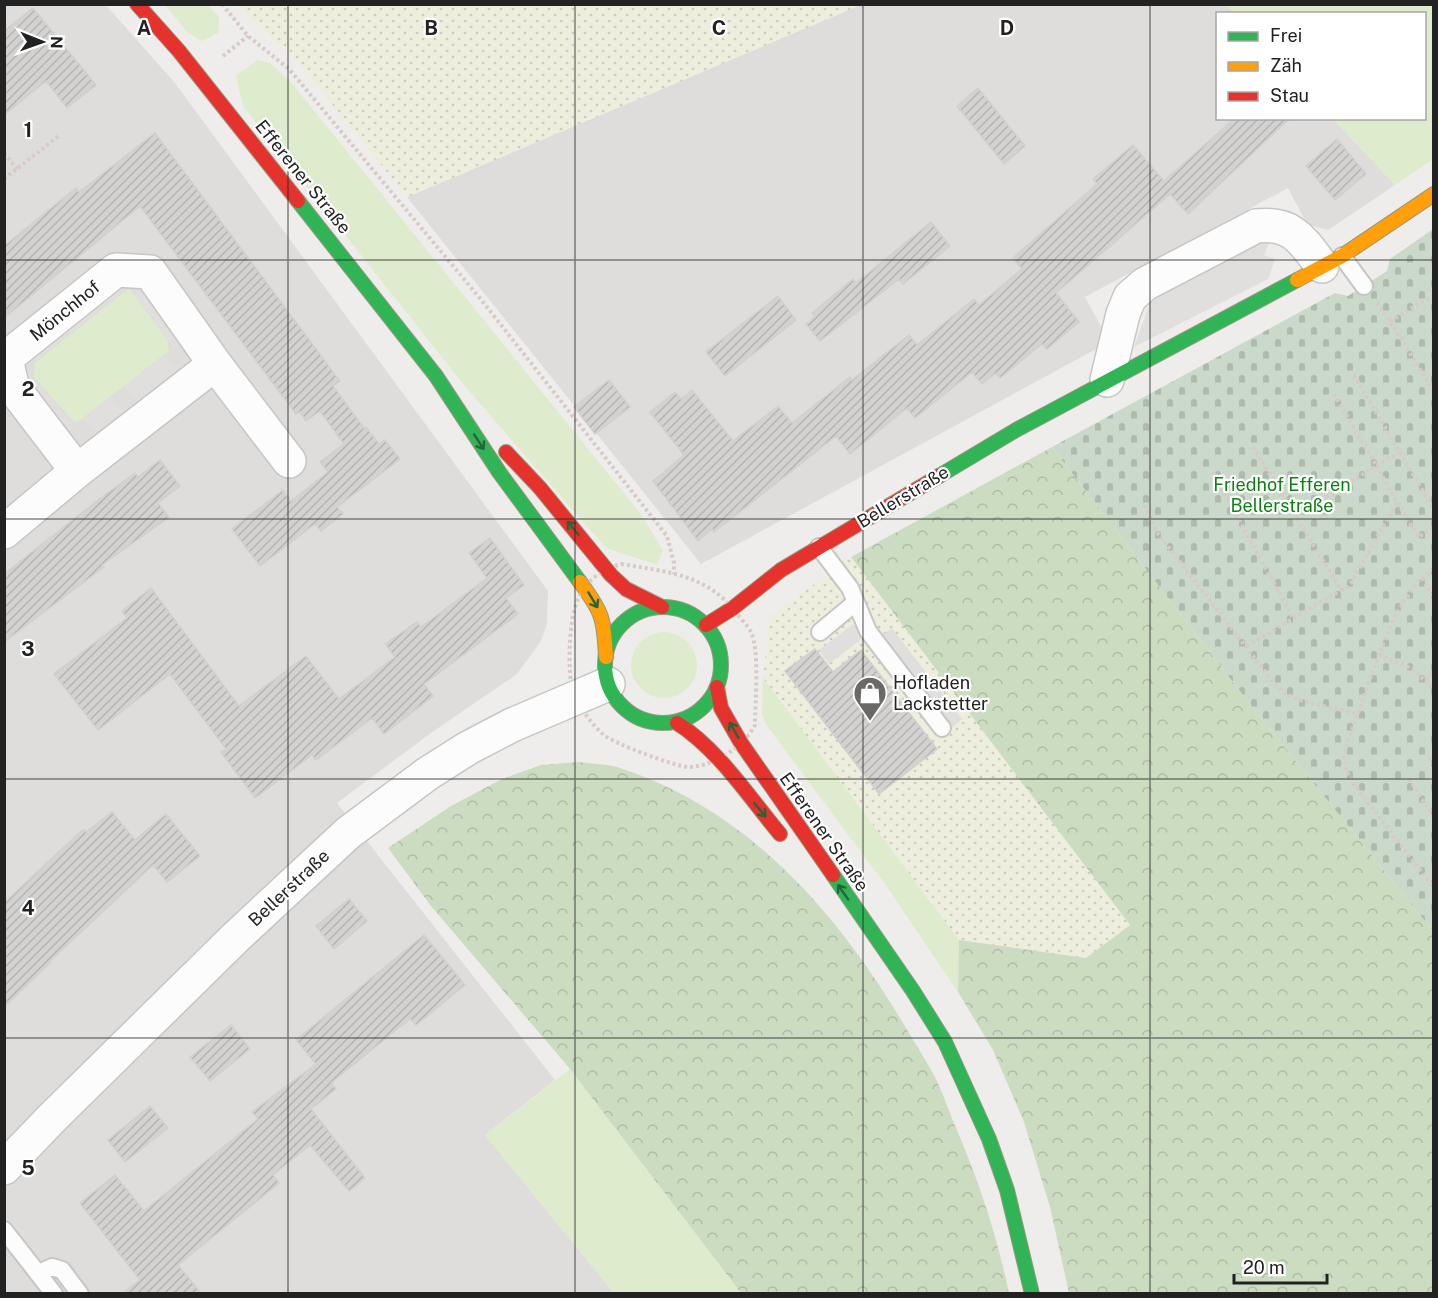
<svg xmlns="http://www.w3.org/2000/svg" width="1438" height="1298" viewBox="0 0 1438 1298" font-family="'Public Sans',sans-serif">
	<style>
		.residential { fill: #dfdddc }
		.farmland { fill: url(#farmland-dots) }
		.grass { fill: #deebcc }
		.forest { fill: url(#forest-crowns) }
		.cemetery { fill: url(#cemetery-stones) }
		.parking { fill: #e0dfde }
		.building { fill: url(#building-hatch); stroke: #d3cfcc; stroke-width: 1.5 }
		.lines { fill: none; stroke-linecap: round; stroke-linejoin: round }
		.lane-casing { stroke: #c7c6c5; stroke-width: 20 }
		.street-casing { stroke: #c7c6c5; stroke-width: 36 }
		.fast-casing { stroke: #999982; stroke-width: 16 }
		.slow-casing { stroke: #999982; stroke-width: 16 }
		.jam-casing { stroke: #999982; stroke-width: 16 }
		.path { stroke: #d8cac9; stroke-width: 4; stroke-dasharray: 3 3; stroke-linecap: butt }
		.lane { stroke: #fdfcfc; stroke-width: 16 }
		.street { stroke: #fdfcfc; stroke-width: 33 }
		.fast { stroke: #30b455; stroke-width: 14 }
		.slow { stroke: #ff9f0a; stroke-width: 14 }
		.jam { stroke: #e5322d; stroke-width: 14 }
		.oneway { stroke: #286439 }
		.grid { fill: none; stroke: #222; stroke-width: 1.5; stroke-opacity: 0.55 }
		.labels { text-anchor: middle; stroke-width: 4.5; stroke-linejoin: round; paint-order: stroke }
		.street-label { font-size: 18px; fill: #222; stroke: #fff }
		.park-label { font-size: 18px; fill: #107f13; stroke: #fff }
		.poi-label { font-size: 18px; fill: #222; stroke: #fff; text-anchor: start }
		.grid-label { font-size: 20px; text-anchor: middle; font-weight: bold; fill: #222; stroke: #fff; stroke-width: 4.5; stroke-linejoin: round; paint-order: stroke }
	</style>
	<defs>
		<pattern id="farmland-dots" width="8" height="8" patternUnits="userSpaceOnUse" patternTransform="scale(1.5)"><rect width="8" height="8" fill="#eeeedf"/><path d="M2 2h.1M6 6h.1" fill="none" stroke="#ccccbf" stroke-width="1.8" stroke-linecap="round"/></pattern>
		<pattern id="forest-crowns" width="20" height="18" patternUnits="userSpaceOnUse" patternTransform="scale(1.5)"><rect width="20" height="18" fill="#ccdcc1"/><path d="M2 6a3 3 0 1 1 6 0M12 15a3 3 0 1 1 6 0" fill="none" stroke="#afbca6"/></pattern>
		<pattern id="cemetery-stones" width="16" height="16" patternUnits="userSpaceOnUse" patternTransform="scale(1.5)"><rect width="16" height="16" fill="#cad9c9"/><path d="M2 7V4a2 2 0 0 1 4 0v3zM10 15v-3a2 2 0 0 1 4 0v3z" fill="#adbaac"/></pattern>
		<pattern id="building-hatch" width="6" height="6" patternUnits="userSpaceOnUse" patternTransform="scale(1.5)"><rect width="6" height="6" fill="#d4d2d0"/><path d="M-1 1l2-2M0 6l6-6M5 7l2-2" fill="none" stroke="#b6b4b2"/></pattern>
	</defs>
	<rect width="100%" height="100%" fill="#efedeb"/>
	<!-- residential -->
	<path class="residential" d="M861 4 1227 5 1235 13 1218 14V118L1333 119 1395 185 1328 230 1307 224 1288 188 1085 297 1103 330 1098 348 701 564 407 197Z
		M5 5H106L175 83 548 591 547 624 541 641 517 674 431 733 337 803 555 1080 485 1135 614 1293 5 1294Z"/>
	<!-- farmland -->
	<path class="farmland" d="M236 5H861L407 197 296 59Z
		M851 557 1131 925 1086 958 959 940 763 678 770 617Z"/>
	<!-- grass -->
	<path class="grass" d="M165 5H208L219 17 218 33 202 41 188 33Z
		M1227 5H1433V159L1395 185 1333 119 1424 118V14H1235Z
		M257 60 270 63 290 81 640 513 663 550 657 565 606 548 468 390 243 106 236 76Z
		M129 288 168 341 169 351 79 421 74 422 34 377 35 363Z
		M631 665a33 33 0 1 1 66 0a33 33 0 1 1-66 0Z
		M763 678 959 940 958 992 885 884 767 726 762 715Z
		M570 1069 741 1293H614L485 1135Z"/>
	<!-- forest -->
	<path class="forest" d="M1052 447 1253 708 1433 931V1293H1069L1050 1207 1024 1122 993 1050 958 992 959 940 1086 958 1130 925 851 557Z
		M578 762C593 764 610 764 623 769 751 812 839 915 906 1028 915 1043 925 1059 934 1075 941 1089 947 1105 953 1121 978 1178 996 1232 1009 1293H741L570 1069 431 906 388 848 451 806 502 779 541 765Z"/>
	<!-- cemetery -->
	<path class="cemetery" d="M1433 229V931L1253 708 1052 447 1335 293 1348 296 1387 271 1390 259Z"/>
	<!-- parking -->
	<path class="parking" d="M1272 236 1264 255 1275 259 1268 279 1134 347 1155 289Z
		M112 286 118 294 37 360 30 352Z
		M144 289 184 342 175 349 135 296Z
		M166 355 180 373 139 405 125 386Z
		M35 379 74 427 66 433 27 385Z
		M112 397 126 415 97 436 84 419Z
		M853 624 863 638 829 664 819 650Z
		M892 628 962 719 952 728 881 636Z"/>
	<!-- building -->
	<path class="building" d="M33 8 96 85 67 108 46 81 4 115V31Z
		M978 88 1025 146 1004 164 957 106Z
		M1235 118H1290L1188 214 1170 194 1056 293 1079 322 1047 349 1042 344 1000 378 996 373 982 384 972 372 915 418 907 408 850 454 836 436 714 532 712 529 698 541 653 481 684 455 650 412 675 392 681 399 692 390 733 441 778 406 792 423 850 377 852 380 909 335 917 345 974 299 979 305 1022 269 1013 258 1097 184 1093 179 1133 145 1164 181Z
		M155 133 340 381 333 386 364 428 366 427 379 444 385 440 400 459 337 507 343 514 321 531 315 524 260 566 232 529 283 490 291 501 328 472 320 462 344 444 320 411 306 421 300 412 296 414 140 206 4 318V246L76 188 79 192Z
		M1337 139 1366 174 1335 200 1306 166Z
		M931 222 950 246 903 284 899 279 820 341 806 324 815 317 812 313 853 279 856 283Z
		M778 296 796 320 725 376 706 352Z
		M609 380 630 407 595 434 574 407Z
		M160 460 180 486 158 503 169 517 102 565 104 567 4 642V574L102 497 135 473 138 477Z
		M490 538 524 585 506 598 518 614 424 684 433 696 384 734 372 718 316 760 312 755 255 798 221 752 226 749 170 674 98 730 54 674 127 618 122 611 151 588 239 706 306 656 339 699 395 657 385 644 417 622 421 627 487 578 469 553Z
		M815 649 833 672 861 650 937 749 879 794 785 671Z
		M112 812 135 840 166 814 200 856 167 882 153 865 50 961 51 962 4 1007V903L80 832 84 830 86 832Z
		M349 899 367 921 334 949 316 926Z
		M424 935 465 985 416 1025 410 1019 390 1035 331 1083 336 1089 311 1109 365 1178 349 1191 310 1145 273 1175 279 1183 178 1265 201 1293H123L140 1280 80 1203 115 1175 144 1211 258 1119 252 1112 316 1064 296 1040Z
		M231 1025 250 1049 210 1081 190 1057Z
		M150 1106 168 1128 125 1162 108 1140Z"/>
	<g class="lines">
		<!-- lane casing -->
		<g class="lane-casing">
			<path id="lane" d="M1342 256 1364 286
				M819 547 850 588 868 631 942 728
				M820 632 856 602
				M4 1230 54 1294
				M39 1273 52 1267 62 1270 80 1294"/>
		</g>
		<!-- street casing -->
		<g class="street-casing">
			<path id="street" d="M215 364 289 461
				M1107 380 1123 314 1130 297 1145 284 1256 226C1293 222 1302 240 1322 266
				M4 532 77 471 215 364 150 272 116 270 6 358 12 386 77 471
				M4 1168 52 1118 235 938 348 833 427 774 468 748 512 725 608 684"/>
		</g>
		<!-- fast casing -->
		<g class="fast-casing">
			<path id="fast" d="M298 201 436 376 499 472 580 582
				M939 476 1016 430 1297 280
				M605 665a58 58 0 1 1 116 0a58 58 0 1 1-116 0Z
				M833 875 913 991 945 1042 989 1139 1007 1190 1032 1294"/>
		</g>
		<!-- slow casing -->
		<g class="slow-casing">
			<path id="slow" d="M1297 280 1342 256 1434 194
				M580 582C603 613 604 619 606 657"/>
		</g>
		<!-- jam casing -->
		<g class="jam-casing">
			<path id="jam" d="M137 4 179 51 298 201
				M506 452 540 488 611 575 626 589 662 607
				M706 625 733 608 781 570 939 476
				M717 687 721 708 741 743 833 875
				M677 723C718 749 749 797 780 834"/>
		</g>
		<!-- path -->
		<path class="path" d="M222 4 248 36 289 69 483 302 667 536 674 563V574
			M223 56 248 36
			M4 153 17 169
			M4 179 60 135
			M1377 303 1390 321 1434 392
			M1390 321 1434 295
			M1354 375 1434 510
			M1334 394 1418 537 1434 528
			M1253 447 1341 590 1346 589 1351 583 1397 502
			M1213 472 1293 618
			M1145 505 1156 531 1270 678 1284 693 1299 700 1358 714
			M1295 516 1399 452
			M621 564C668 572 707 574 737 614 741 619 748 626 751 632 760 652 755 702 755 725 743 747 715 766 689 767 676 767 613 743 604 735 593 726 583 711 576 699 567 682 569 641 572 622 576 591 591 573 621 564Z
			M1434 570 1417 582 1395 616 1379 654 1347 744 1343 763 1353 783 1434 888
			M1422 578 1434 597
			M1247 646 1341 590
			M1379 654 1412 669 1434 689
			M1425 679 1434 673
			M1429 757 1434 764
			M1409 779 1434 817"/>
		<!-- lane -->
		<use href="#lane" class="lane"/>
		<!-- street -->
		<use href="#street" class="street"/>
		<!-- fast -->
		<use href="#fast" class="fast"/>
		<!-- slow -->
		<use href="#slow" class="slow"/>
		<!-- jam -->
		<use href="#jam" class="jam"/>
	</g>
	<!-- one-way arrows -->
	<defs><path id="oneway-shaft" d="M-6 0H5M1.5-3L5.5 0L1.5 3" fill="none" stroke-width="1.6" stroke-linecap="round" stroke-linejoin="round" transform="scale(1.5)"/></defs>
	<g class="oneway">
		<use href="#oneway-shaft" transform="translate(479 442) rotate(57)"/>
		<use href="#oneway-shaft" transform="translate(573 528) rotate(-129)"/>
		<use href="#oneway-shaft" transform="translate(593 600) rotate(59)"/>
		<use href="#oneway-shaft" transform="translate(734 730) rotate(-120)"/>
		<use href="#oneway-shaft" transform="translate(760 810) rotate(50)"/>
		<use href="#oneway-shaft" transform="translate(843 892) rotate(-125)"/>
	</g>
	<!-- grid -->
	<path class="grid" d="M288 4V1294M575 4V1294M863 4V1294M1150 4V1294M4 260H1434M4 519H1434M4 779H1434M4 1038H1434"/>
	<!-- icons -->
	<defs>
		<g id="shop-pin" transform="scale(1.725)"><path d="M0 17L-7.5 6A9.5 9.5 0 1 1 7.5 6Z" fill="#6a6968" stroke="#fff"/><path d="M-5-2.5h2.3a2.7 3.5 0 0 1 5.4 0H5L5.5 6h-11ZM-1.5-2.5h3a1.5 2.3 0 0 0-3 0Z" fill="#fff"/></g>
	</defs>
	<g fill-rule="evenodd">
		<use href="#shop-pin" x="870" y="693"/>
	</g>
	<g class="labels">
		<!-- street labels -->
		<g class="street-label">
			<text transform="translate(303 177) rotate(51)" y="6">Efferener Straße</text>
			<text transform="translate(65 311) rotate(-39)" y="6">Mönchhof</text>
			<text transform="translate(903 497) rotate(-31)" y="6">Bellerstraße</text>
			<text transform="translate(824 832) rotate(55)" y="6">Efferener Straße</text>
			<text transform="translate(289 888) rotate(-43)" y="6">Bellerstraße</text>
		</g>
		<!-- park labels -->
		<g class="park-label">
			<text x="1282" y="491">Friedhof Efferen<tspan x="1282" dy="21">Bellerstraße</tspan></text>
		</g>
		<!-- poi labels -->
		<g class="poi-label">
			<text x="893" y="689">Hofladen<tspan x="893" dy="21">Lackstetter</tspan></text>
		</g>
	</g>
	<g class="grid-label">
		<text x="144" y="35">A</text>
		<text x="431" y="35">B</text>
		<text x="719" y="35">C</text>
		<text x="1007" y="35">D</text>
		<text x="28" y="137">1</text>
		<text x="28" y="396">2</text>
		<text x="28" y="656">3</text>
		<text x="28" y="915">4</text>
		<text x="28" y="1175">5</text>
	</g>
	<!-- border -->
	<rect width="1438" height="1298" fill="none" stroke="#222222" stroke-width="12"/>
	<!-- legend -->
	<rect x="1216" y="12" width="210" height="108" fill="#ffffff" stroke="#a7a7a7" stroke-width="1.5"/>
	<rect x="1228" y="32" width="30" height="9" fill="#30b455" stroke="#a7a7a7" stroke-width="1.5"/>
	<text x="1270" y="42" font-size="18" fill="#222222">Frei</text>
	<rect x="1228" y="62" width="30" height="9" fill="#ff9f0a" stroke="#a7a7a7" stroke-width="1.5"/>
	<text x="1270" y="72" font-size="18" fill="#222222">Zäh</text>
	<rect x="1228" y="92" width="30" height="9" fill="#e5322d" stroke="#a7a7a7" stroke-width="1.5"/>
	<text x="1270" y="102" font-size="18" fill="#222222">Stau</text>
	<!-- north arrow -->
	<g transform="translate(42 42) rotate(91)" stroke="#ffffff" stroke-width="4.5" paint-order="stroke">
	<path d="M0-4.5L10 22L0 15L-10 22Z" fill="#222222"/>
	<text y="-9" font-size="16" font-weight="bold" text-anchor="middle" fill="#222222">N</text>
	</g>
	<!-- scale -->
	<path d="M1234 1274v9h93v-9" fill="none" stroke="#222222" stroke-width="3"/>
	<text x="1243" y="1274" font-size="18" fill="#222222" stroke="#ffffff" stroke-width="4.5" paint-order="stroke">20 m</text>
</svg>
